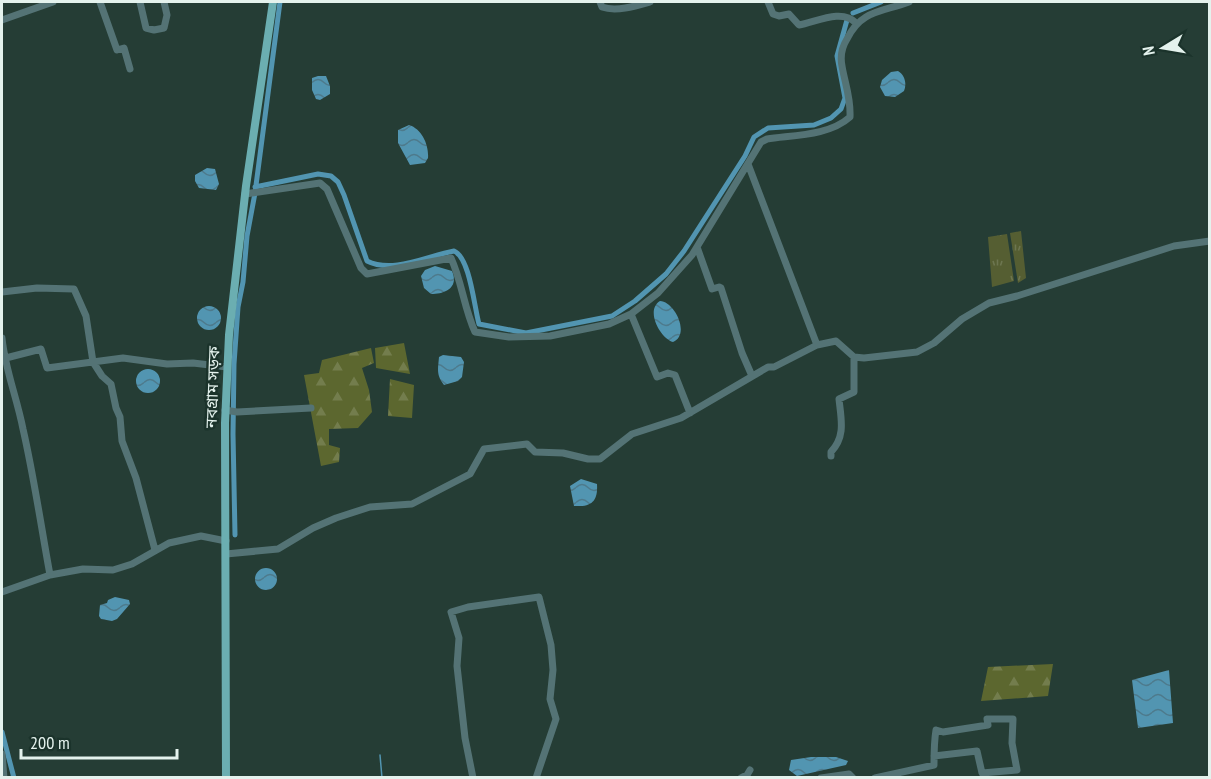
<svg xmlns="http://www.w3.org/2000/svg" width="1211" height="779" viewBox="0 0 1211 779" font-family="'PT Sans Narrow','Noto Sans Bengali',sans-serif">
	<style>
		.grass { fill: url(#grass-tufts) }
		.forest { fill: url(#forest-firs) }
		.water { fill: url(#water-waves) }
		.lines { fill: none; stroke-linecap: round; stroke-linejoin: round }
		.stream { stroke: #5295b1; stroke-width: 1.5 }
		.canal { stroke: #5295b1; stroke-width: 5 }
		.minor { stroke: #547375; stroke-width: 7 }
		.major { stroke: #6baeb1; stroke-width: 8 }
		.labels { text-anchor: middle; stroke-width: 5; stroke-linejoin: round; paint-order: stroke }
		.street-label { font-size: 16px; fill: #e4f2ed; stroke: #1b332b }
	</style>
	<defs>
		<pattern id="grass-tufts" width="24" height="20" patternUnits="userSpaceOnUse" patternTransform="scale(1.5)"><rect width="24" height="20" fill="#555e32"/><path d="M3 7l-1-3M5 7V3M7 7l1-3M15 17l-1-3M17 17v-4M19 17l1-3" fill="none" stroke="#6d7650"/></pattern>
		<pattern id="forest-firs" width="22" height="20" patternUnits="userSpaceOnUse" patternTransform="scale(1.5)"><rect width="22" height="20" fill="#5c672f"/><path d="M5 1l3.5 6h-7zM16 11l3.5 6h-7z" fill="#737d4d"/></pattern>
		<pattern id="water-waves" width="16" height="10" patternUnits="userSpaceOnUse" patternTransform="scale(1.5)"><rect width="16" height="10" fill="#5295b1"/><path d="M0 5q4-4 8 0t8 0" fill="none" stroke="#4d7a8c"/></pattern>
	</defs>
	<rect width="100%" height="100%" fill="#253d35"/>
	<!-- grass -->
	<path class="grass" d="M1021 231 1026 278 1018 283 1010 233Z
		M1007 234 1014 281 992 287 988 237Z"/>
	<!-- forest -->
	<path class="forest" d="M404 343 410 374 376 368 375 348Z
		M371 348 374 363 362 368 369 390 372 412 358 428 329 429V445L340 448 339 462 321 466 304 375 319 373 322 360Z
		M390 379 414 385 412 418 388 416Z
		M1053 664 1048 696 981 701 988 667Z"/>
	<!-- water -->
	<path class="water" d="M898 71C905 75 907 84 904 91L895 97 885 96 880 87 882 80 891 72Z
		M318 76H326L330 86V94L320 100 316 99 312 90V78Z
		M409 125C422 129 429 145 428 158L425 163 410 165 398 143V130Z
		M207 168 215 169 219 184 216 190 199 188 195 181V175Z
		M435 266 452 271C459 287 446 294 431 294L424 288 421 276 425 270Z
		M660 301C674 301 691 334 673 342 660 338 645 310 660 301Z
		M197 318a12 12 0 1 1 24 0a12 12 0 1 1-24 0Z
		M443 355 461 357 464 362 462 377 458 381 444 385C436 375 438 369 439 357Z
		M136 381a12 12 0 1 1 24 0a12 12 0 1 1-24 0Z
		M581 479 597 484C598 501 592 507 574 506L570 486Z
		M255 579a11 11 0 1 1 22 0a11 11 0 1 1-22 0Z
		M115 597 129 600 130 604 117 619 112 621 101 619 99 616 100 605 107 603 108 600Z
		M1169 670 1173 723 1138 728 1132 680Z
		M811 757H836L848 761 846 765 797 776 789 770 791 760Z"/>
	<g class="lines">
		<!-- stream -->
		<path class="stream" d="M380 755 382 778"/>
		<!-- canal -->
		<path class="canal" d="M853 13 881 2
			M255 187 318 174 331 176 338 182 344 195 367 261C393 274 427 256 454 251 470 258 474 306 479 324L526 333 612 316 635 301 666 274 684 251 745 156 754 137 768 128 814 125 831 118 841 109 845 98 837 56 847 20
			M235 535 233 434 234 364 238 307 243 282 247 236 255 193 280 2
			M2 732 14 778"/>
		<!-- minor -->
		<path class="minor" d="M100 2 117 50 124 48 130 69
			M140 2 146 28 154 30 164 28 167 15 164 2
			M600 2 602 7C616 12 636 6 650 2
			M768 2 773 14 779 16 789 14 799 25C816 22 842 8 856 23
			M2 20 53 2
			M748 164 817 345
			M245 194 320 183 327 189 361 268 367 274 451 258C462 282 464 308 475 332L509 337 550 336 609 324 631 314 658 293 692 255 761 142 767 139C793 135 829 136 850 117 851 98 845 84 842 66 840 56 842 47 847 39 861 10 882 12 909 2
			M697 247 712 289 719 287 721 288 742 353 752 376
			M2 292 37 288 74 289 86 316 93 362 102 376 111 384 116 408 120 417 122 441 136 478 155 550
			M631 314 657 377 668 373 675 375 690 413
			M2 338C5 369 17 398 23 429 34 477 41 526 50 575L2 592
			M2 359 41 349 47 368 123 358 167 364 193 363 227 367
			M225 410 237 412 311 408
			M831 456V452C846 436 841 419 839 399L854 392V357
			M226 554 278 549 313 528 336 518 370 507 412 504 470 474 484 449 527 444 535 452 563 453 588 459H600L632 434 681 418 768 367H774L817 345 836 341 854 357 864 358 917 352 934 343 962 319 989 303 1017 296 1174 246 1210 241
			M50 575 83 569 113 570 132 564 169 543 201 536 226 541
			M2 754 4 778
			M473 778 465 738 457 666 459 638 451 612 468 607 539 597 551 645 553 670 550 699 556 719 536 778
			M741 778 747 775 750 770
			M821 778 849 774 853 778
			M875 778 934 765C934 753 934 742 936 730L943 732 988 725 987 719H1013L1012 743 1017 770 982 773 977 751 934 756"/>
		<!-- major -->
		<path class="major" d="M226 778 225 423 229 335 246 186 273 2"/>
	</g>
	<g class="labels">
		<!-- street labels -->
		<g class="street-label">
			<text transform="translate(212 387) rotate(-88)" y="6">নবগ্রাম সড়ক</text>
		</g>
	</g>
	<!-- border -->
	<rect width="1211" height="779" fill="none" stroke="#e4f2ed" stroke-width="6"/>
	<!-- north arrow -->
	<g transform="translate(1163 48) rotate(259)" stroke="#1b332b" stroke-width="4.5" paint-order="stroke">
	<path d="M0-4.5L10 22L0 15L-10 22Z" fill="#e4f2ed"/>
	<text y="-9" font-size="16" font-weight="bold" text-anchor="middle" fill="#e4f2ed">N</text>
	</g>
	<!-- scale -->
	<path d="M21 749v9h156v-9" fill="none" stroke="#e4f2ed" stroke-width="3"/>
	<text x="30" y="749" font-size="18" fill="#e4f2ed" stroke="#1b332b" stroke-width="4.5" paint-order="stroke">200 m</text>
</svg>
